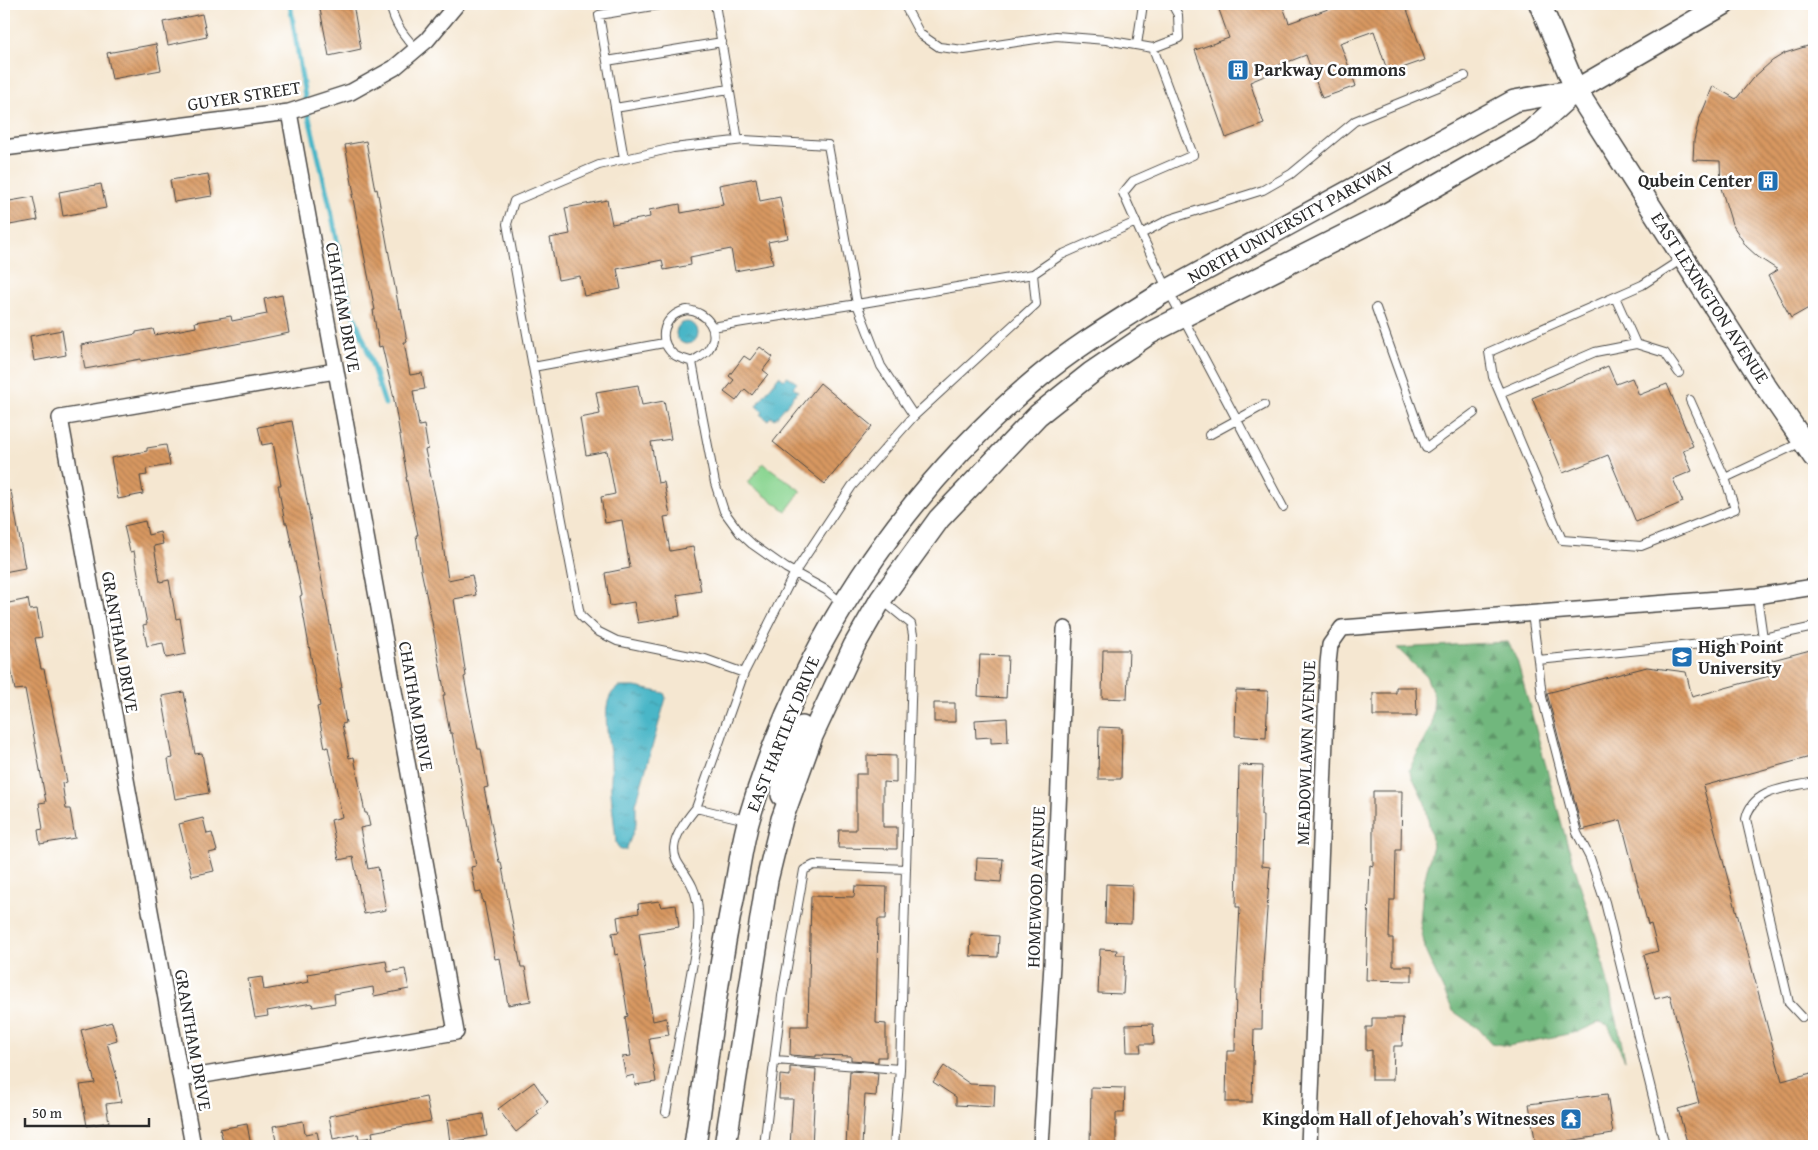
<svg xmlns="http://www.w3.org/2000/svg" width="1818" height="1150" viewBox="0 0 1818 1150" font-family="'Gentium Book Plus',serif">
	<style>
		.forest { fill: url(#forest-firs); stroke: #4e7154 }
		.garden { fill: #8cd693; stroke: #5c805f }
		.water { fill: url(#water-ripples); stroke: #3a7079 }
		.lines { fill: none; stroke-linecap: round; stroke-linejoin: round }
		.stream { stroke: #4ab6c7; stroke-width: 5 }
		.building { fill: url(#building-back-hatch) }
		.lane-casing { stroke: #494744; stroke-width: 10 }
		.street-casing { stroke: #494744; stroke-width: 18 }
		.secondary-casing { stroke: #494744; stroke-width: 24 }
		.lane { stroke: #fff; stroke-width: 8 }
		.street { stroke: #fff; stroke-width: 15 }
		.secondary { stroke: #fff; stroke-width: 21 }
		.labels { text-anchor: middle; stroke-width: 5; stroke-linejoin: round; paint-order: stroke }
		.poi-label { font-size: 18px; font-weight: bold; fill: #2b2b2b; stroke: #fff; text-anchor: start }
		.street-label { font-size: 18px; fill: #2b2b2b; stroke: #fff }
	</style>
	<defs>
		<pattern id="forest-firs" width="22" height="20" patternUnits="userSpaceOnUse" patternTransform="scale(1.25)"><rect width="22" height="20" fill="#71b77d"/><path d="M5 1l3.5 6h-7zM16 11l3.5 6h-7z" fill="#5d9567"/></pattern>
		<pattern id="water-ripples" width="26" height="14" patternUnits="userSpaceOnUse" patternTransform="scale(1.25)"><rect width="26" height="14" fill="#4ab6c7"/><path d="M2 4q2-2 4 0t4 0M15 11q2-2 4 0t4 0" fill="none" stroke="#3e94a2"/></pattern>
		<pattern id="building-back-hatch" width="6" height="6" patternUnits="userSpaceOnUse" patternTransform="scale(1.25)"><rect width="6" height="6" fill="#d89861"/><path d="M-1 5l2 2M0 0l6 6M5-1l2 2" fill="none" stroke="#af7c50"/></pattern>
	</defs>
	<rect width="100%" height="100%" fill="#fff"/>
	<filter id="ink" filterUnits="userSpaceOnUse"><feTurbulence type="fractalNoise" baseFrequency=".02" numOctaves="2"/><feDisplacementMap in="SourceGraphic" scale="10" xChannelSelector="R" yChannelSelector="G"/><feConvolveMatrix kernelMatrix="1 2 1 2 8 2 1 2 1" color-interpolation-filters="sRGB"/></filter>
	<filter id="wash" filterUnits="userSpaceOnUse"><feTurbulence type="fractalNoise" baseFrequency=".0096" numOctaves="4" result="noise"/><feDisplacementMap in="SourceGraphic" scale="20" xChannelSelector="R" yChannelSelector="G"/><feGaussianBlur stdDeviation="1.12" result="paint"/><feColorMatrix in="noise" values="0 0 0 0 0 0 0 0 0 0 0 0 0 0 0 0 0 1.4 0 .05"/><feComposite in="paint" operator="in"/></filter>
	<g filter="url(#wash)">
		<rect width="100%" height="100%" fill="#f5e7d1"/>
		<!-- forest -->
		<path class="forest" d="M1508 642 1517 660 1564 832 1599 946 1617 1021 1625 1060 1608 1025 1600 1022 1578 1032 1508 1046 1491 1043 1479 1029 1453 1011 1426 953 1420 923 1423 886 1433 845 1425 803 1409 770 1432 724 1434 695 1426 676 1397 648Z"/>
		<!-- garden -->
		<path class="garden" d="M763 463 801 491 786 511 748 483Z"/>
		<!-- water -->
		<path class="water" d="M676 333a11 11 0 1 1 22 0a11 11 0 1 1-22 0Z
			M779 376 784 380 787 376 797 383 793 387 798 391 775 419 771 417 768 420 761 415 763 412 756 406Z
			M619 687H635L664 693 666 698 636 804V825L626 850H620L616 843C615 826 612 810 611 793 610 783 612 773 611 763 610 743 597 698 619 687Z"/>
		<g class="lines">
			<!-- stream -->
			<path class="stream" d="M290 4 307 109 330 206 351 308 366 346 385 404"/>
		</g>
		<g id="blocks">
			<!-- building -->
			<path class="building" d="M319 4H353L361 49 329 56Z
				M1217 4H1282L1289 23 1342 4H1405L1425 60 1388 73 1374 31 1340 43 1356 86 1322 98 1306 55 1272 68 1274 72 1250 82 1264 124 1226 138 1195 50 1229 38Z
				M202 14 207 37 168 45 163 22Z
				M156 44 161 70 112 79 107 53Z
				M1814 44V305L1791 318 1768 276 1778 270 1758 257 1746 246 1732 224 1721 188 1720 161 1693 160 1694 140 1699 120 1713 86 1736 99 1752 79 1772 61 1785 53Z
				M366 141 375 190 377 189 399 309 401 308 407 342H404L410 375 422 373 425 389 413 391 419 426 424 425 428 449 425 450 438 509 448 580 472 575 476 595 454 599 466 676 464 677 478 749H481L488 787 484 788 499 862H501L521 967H525L531 1001 508 1005 500 958 495 959 484 902 483 903 481 892 476 893 471 867 476 866 452 733H450L443 695H445L432 622 421 570 416 535H418L406 477H407L393 394 382 346 379 347 373 310H375L352 194H354L345 145Z
				M208 174 212 196 174 202 170 180Z
				M756 178 760 201 780 197 788 238 768 242 773 264 735 271 731 249 690 257 691 265 664 270 662 260 617 269 621 289 584 296 580 276 558 280 550 238 570 234 565 208 607 200 612 224 650 217 649 210 680 204 681 213 723 205 719 185Z
				M101 184 106 208 63 216 59 192Z
				M33 197 38 220 4 226V202Z
				M282 295 289 333 236 344 141 361V359L85 369 81 345 136 334V332L153 329 155 335 196 327 195 322 231 316 232 321 267 314 264 299Z
				M62 330 66 355 34 361 30 336Z
				M760 347 773 357 763 370 768 374 752 395 745 389 736 401 724 392 734 380 729 376 744 356 750 360Z
				M1608 366 1616 384 1632 378 1639 395 1667 384 1693 446 1683 450 1692 471 1673 479 1683 502 1636 522 1608 455 1563 473 1532 398Z
				M820 383 872 426 825 484 773 442Z
				M638 385 642 405 664 401 671 439 651 442 658 483 664 482 670 516 664 517 670 551 693 547 701 591 677 595 680 616 638 623 634 602 610 606 605 573 630 568 622 520 605 523 601 497 615 494 607 451 586 455 580 418 600 414 596 392Z
				M292 421 342 688H340L346 723 342 724 349 758 354 757 365 813H367L370 826 360 828 368 869 378 867 386 910 364 914 353 857 339 860 331 820 342 817 328 747 325 748 317 707 320 706 300 596 302 595 287 523H285L278 485H281L273 443 262 445 258 427Z
				M166 445 170 465 146 469 147 475 140 476 143 494 118 499 111 458 147 451V448Z
				M4 491H11L25 568 4 572Z
				M145 521 148 535 160 532 163 544 154 546 160 582 169 580 176 619 180 618 186 654 166 658 163 643 147 646 143 625 147 624 134 551 130 552 124 526Z
				M28 599 30 610 37 609 42 637 35 638 41 669H44L67 782 62 783 66 809H70L75 838 40 844 38 830 43 829 39 803 46 802 25 689 15 690 4 634V604Z
				M1814 649V756L1703 786 1782 1081 1811 1073 1814 1084V1146H1688L1678 1109 1699 1103 1670 995 1655 999 1644 955 1658 951 1651 924 1648 925 1621 820 1582 830 1547 693 1647 667 1686 672 1692 697 1773 675 1769 661Z
				M1103 650H1129L1127 699 1102 698Z
				M980 655 1008 656 1006 698 978 696Z
				M1396 687H1416L1417 716H1373V693H1396Z
				M1236 690 1268 691 1266 738 1235 736Z
				M184 692 195 754 202 753 209 793 175 799 168 759 173 758 162 696Z
				M934 703H955V722H934Z
				M1007 718 1008 742 991 743V737L976 738 975 720Z
				M1099 727 1122 728 1121 779H1098Z
				M867 755 896 756V783L883 782V827H897V849L838 848 839 830H856V774H867Z
				M1239 765 1263 766 1261 815H1263L1262 866 1270 867 1263 966 1262 1029H1254L1252 1102H1226L1227 1051H1235L1236 980 1240 907H1236Z
				M1373 791H1402L1401 850H1396L1395 900H1390L1389 938H1393V966H1412V981L1366 980 1370 865 1373 866Z
				M203 818 207 834 212 833 217 851 209 853 214 871 192 876 179 824Z
				M977 858 1003 859 1001 882 976 880Z
				M1106 884 1132 885 1131 924 1105 923Z
				M855 886 887 887 886 919H878L876 1023 886 1024V1057H878V1062L851 1060V1056L816 1055V1057L790 1055 791 1026H808L811 896 854 897Z
				M659 901 661 907 676 905 679 927 639 933 653 1021 666 1018 669 1035 649 1038 656 1082 635 1085 634 1075 626 1077 622 1057 631 1056 625 1017 628 1016 618 954 615 955 612 933 619 932 617 917 639 913 638 904Z
				M971 934 999 936 998 957 970 956Z
				M1100 949 1117 950 1116 955H1125L1123 994 1098 993Z
				M386 961 388 972 405 969 409 989 374 996 373 987 334 994 335 1003 313 1007 312 1003 267 1011 268 1016 255 1018 248 979 262 977 264 990 309 982 307 974Z
				M1372 1018H1403L1402 1046H1394L1393 1080H1372V1050L1366 1051V1027H1372Z
				M112 1022 117 1040 107 1043 116 1074 121 1102 106 1104 109 1122 87 1126 80 1085 95 1083 81 1030Z
				M1153 1024 1154 1044H1140L1141 1052H1127L1126 1025Z
				M944 1066 970 1084 995 1085 994 1107 956 1105V1097L933 1082Z
				M790 1067 816 1069 812 1146H790L793 1099H779L780 1075 790 1076Z
				M850 1071 878 1073 876 1096 865 1095 862 1146H846Z
				M534 1082 548 1102 537 1111 539 1114 516 1132 498 1109Z
				M1091 1087 1125 1088 1124 1113H1116V1146H1090Z
				M1607 1094 1613 1134 1568 1141 1569 1146H1545V1144L1536 1145 1529 1104Z
				M426 1097 431 1121 372 1132 373 1137 359 1139 358 1134 333 1139 329 1116Z
				M483 1114 487 1136 450 1142 447 1120Z
				M303 1121 305 1134 317 1132 320 1146H277L273 1126Z
				M247 1124 251 1146H224L220 1129Z"/>
		</g>
	</g>
	<g filter="url(#ink)">
		<use href="#blocks" fill-opacity="0" stroke="#494744" stroke-width="1"/>
		<g class="lines">
			<!-- lane casing -->
			<g class="lane-casing">
				<path id="lane" d="M390 4C395 25 402 33 416 49
					M715 4 738 140
					M904 4 920 34 939 47 964 50 1056 36 1106 40 1153 48 1193 155 1133 181 1123 193 1141 234
					M1137 45 1143 4
					M1153 48 1179 38 1178 15 1172 4
					M607 61 722 42
					M615 108 729 89
					M624 159 599 15 665 4
					M1682 259 1642 285 1489 352 1493 377 1562 540 1641 546 1735 509 1725 478 1802 442
					M1615 297 1636 344 1665 353 1679 373
					M1376 308 1426 448 1474 413
					M687 310C707 312 722 331 708 350 704 355 697 358 692 362 686 359 679 359 673 354 656 339 664 314 687 310Z
					M664 343 533 367 580 615 597 631 617 641 705 659 744 673 795 572 852 486 914 416 1036 304 1033 274
					M692 362 715 483 724 511 740 533 752 544 786 568 826 590 843 604
					M533 367 507 224 514 201 599 165 673 148 744 140 828 145 857 304 712 327
					M1500 393 1595 352 1636 344
					M1690 400 1725 478
					M914 416 881 366 857 304 1033 274 1061 255 1136 222
					M1209 435 1264 405
					M1283 507 1168 290 1141 234 1170 219 1263 190 1291 174 1355 121 1465 76
					M1757 596 1763 638
					M883 601 911 624 913 635 900 1069 894 1146
					M1532 613 1538 660 1763 638 1814 627
					M1538 660 1542 697 1577 833 1590 858 1605 902 1665 1146
					M744 673 696 808 746 820
					M1802 1017 1789 1003 1746 819C1752 788 1789 788 1814 782
					M775 1060 900 1069
					M666 1112C674 1069 681 1027 689 985 693 960 700 934 698 910 695 859 647 867 696 808
					M764 1146 782 996 804 870 814 865 906 869"/>
			</g>
			<!-- street casing -->
			<g class="street-casing">
				<path id="street" d="M4 148 289 112 351 92 394 68 427 40 457 4
					M181 1079 456 1032 289 112
					M193 1146 60 418 335 371
					M1041 1146 1052 964 1065 629
					M1309 1146 1328 663 1330 645 1342 628 1757 596 1814 587"/>
			</g>
			<!-- secondary casing -->
			<g class="secondary-casing">
				<path id="secondary" d="M1540 4 1576 90 1764 384 1814 457
					M782 795 785 764 802 727
					M695 1146C707 1062 717 977 734 894 739 869 742 843 749 819 799 647 902 492 1039 377 1076 346 1120 320 1161 294L1514 101 1576 90
					M725 1146 767 880 782 819 812 736 854 646 881 599 939 519 1038 415 1091 373 1150 333 1385 215 1530 132 1576 90 1724 4"/>
			</g>
			<!-- lane -->
			<use href="#lane" class="lane"/>
			<!-- street -->
			<use href="#street" class="street"/>
			<!-- secondary -->
			<use href="#secondary" class="secondary"/>
		</g>
	</g>
	<!-- icons -->
	<defs>
		<g id="building-square" transform="scale(1.125)"><rect x="-9" y="-9" width="18" height="18" rx="4" fill="#1f6fb2" stroke="#fff"/><path d="M-4-6H4V6H1V3H-1V6H-4ZM-2.5-4.3h1.7v1.8h-1.7ZM.8-4.3h1.7v1.8H.8ZM-2.5-1h1.7V.8h-1.7ZM.8-1h1.7V.8H.8Z" fill="#fff"/></g>
		<g id="university-square" transform="scale(1.125)"><rect x="-9" y="-9" width="18" height="18" rx="4" fill="#1f6fb2" stroke="#fff"/><path d="M0-5L7-2L0 1L-7-2ZM-4 1L0 2.5L4 1V4Q0 6-4 4Z" fill="#fff"/></g>
		<g id="temple-square" transform="scale(1.125)"><rect x="-9" y="-9" width="18" height="18" rx="4" fill="#1f6fb2" stroke="#fff"/><path d="M0-6L5-2H3V0L6.5 2.5H4V6H1.5V3h-3V6H-4V2.5H-6.5L-3 0V-2H-5Z" fill="#fff"/></g>
	</defs>
	<g fill-rule="evenodd">
		<use href="#building-square" x="1238" y="70"/>
		<use href="#building-square" x="1768" y="181"/>
		<use href="#university-square" x="1682" y="657"/>
		<use href="#temple-square" x="1571" y="1119"/>
	</g>
	<g class="labels">
		<!-- poi labels -->
		<g class="poi-label">
			<text x="1254" y="76">Parkway Commons</text>
			<text x="1752" y="187" text-anchor="end">Qubein Center</text>
			<text x="1698" y="653">High Point<tspan x="1698" dy="21">University</tspan></text>
			<text x="1555" y="1125" text-anchor="end">Kingdom Hall of Jehovah’s Witnesses</text>
		</g>
		<!-- street labels -->
		<g class="street-label">
			<text transform="translate(244 96) rotate(-9)" y="6">GUYER STREET</text>
			<text transform="translate(1291 222) rotate(-29)" y="6">NORTH UNIVERSITY PARKWAY</text>
			<text transform="translate(1710 298) rotate(57)" y="6">EAST LEXINGTON AVENUE</text>
			<text transform="translate(343 307) rotate(80)" y="6">CHATHAM DRIVE</text>
			<text transform="translate(120 642) rotate(80)" y="6">GRANTHAM DRIVE</text>
			<text transform="translate(416 706) rotate(80)" y="6">CHATHAM DRIVE</text>
			<text transform="translate(783 734) rotate(-68)" y="6">EAST HARTLEY DRIVE</text>
			<text transform="translate(1306 753) rotate(-88)" y="6">MEADOWLAWN AVENUE</text>
			<text transform="translate(1036 887) rotate(-88)" y="6">HOMEWOOD AVENUE</text>
			<text transform="translate(193 1040) rotate(80)" y="6">GRANTHAM DRIVE</text>
		</g>
	</g>
	<!-- margin -->
	<rect width="1818" height="1150" fill="none" stroke="#fff" stroke-width="20"/>
	<!-- scale -->
	<path d="M25 1118v8h124v-8" fill="none" stroke="#2b2b2b" stroke-width="2.5"/>
	<text x="32" y="1118" font-size="15" fill="#2b2b2b" stroke="#ffffff" stroke-width="4" paint-order="stroke">50 m</text>
</svg>
